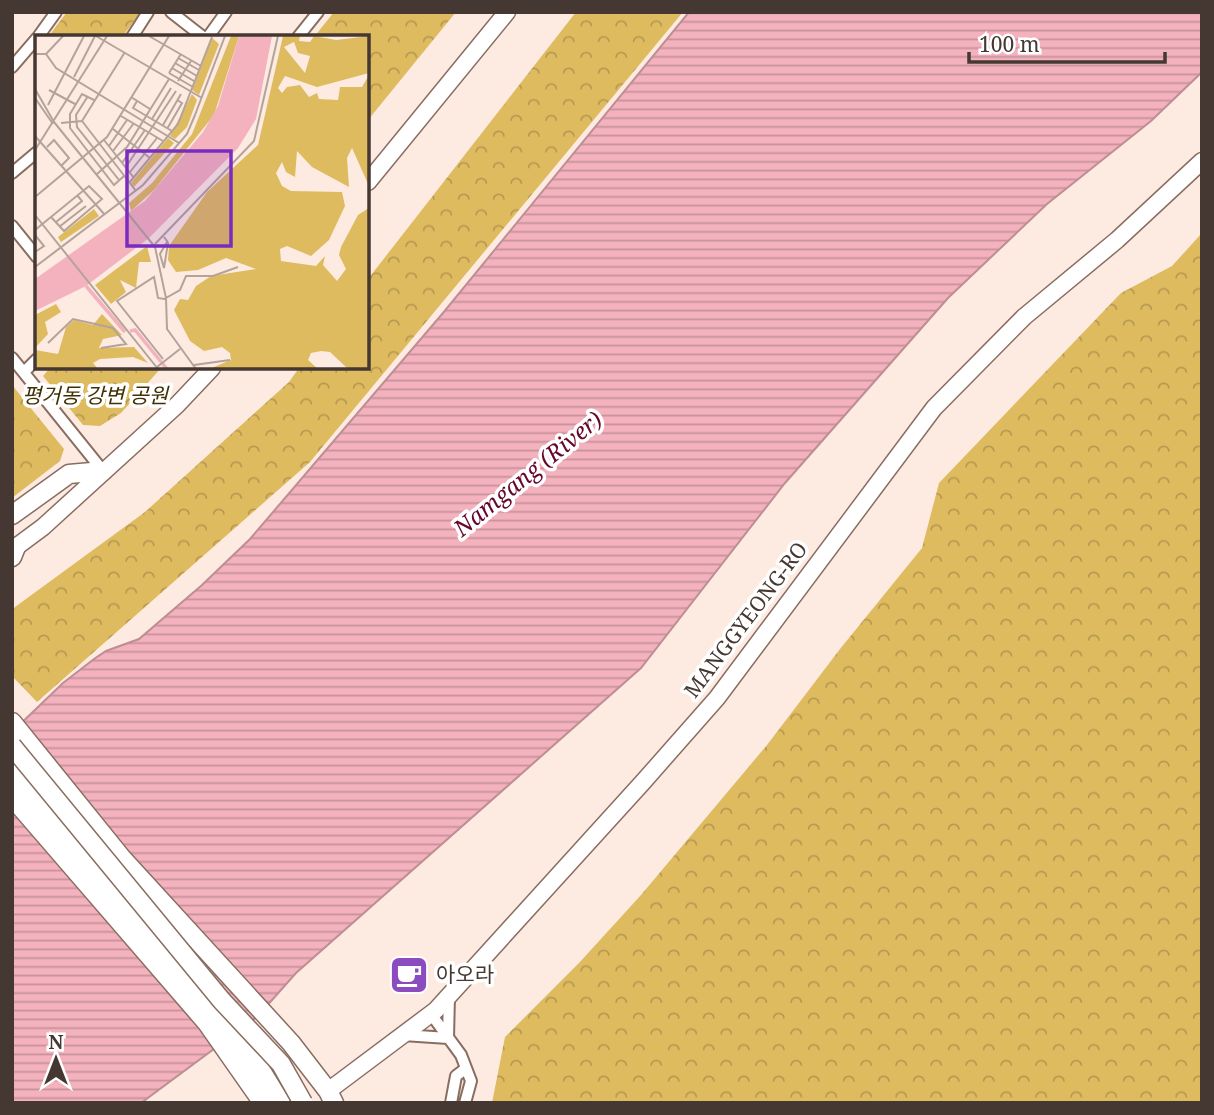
<svg xmlns="http://www.w3.org/2000/svg" width="1214" height="1115" viewBox="0 0 1214 1115" font-family="'Noto Serif','Noto Sans KR',serif">
	<style>
		.forest { fill: url(#forest-crowns) }
		.water { fill: url(#water-rules); stroke: #bf8d94; stroke-width: 2 }
		.lines { fill: none; stroke-linecap: round; stroke-linejoin: round }
		.street-casing { stroke: #896d60; stroke-width: 14 }
		.secondary-casing { stroke: #896d60; stroke-width: 19 }
		.primary-casing { stroke: #896d60; stroke-width: 21 }
		.street { stroke: #fff; stroke-width: 10 }
		.secondary { stroke: #fff; stroke-width: 16 }
		.primary { stroke: #fff; stroke-width: 18 }
		.primary-bridge-casing { stroke: #896d60; stroke-width: 21; stroke-linecap: butt }
		.primary-bridge { stroke: #fff; stroke-width: 18 }
		.labels { text-anchor: middle; stroke-width: 7; stroke-linejoin: round; paint-order: stroke }
		.park-label { font-size: 21px; font-style: italic; fill: #403003; stroke: #fff }
		.street-label { font-size: 21px; fill: #453833; stroke: #fff }
		.poi-label { font-size: 21px; fill: #453833; stroke: #fff; text-anchor: start }
		.water-label { font-size: 23px; font-style: italic; fill: #65062a; stroke: #fff }
		.inset-river { fill: none; stroke: #f3b2bd; stroke-width: 3.5 }
		.inset-road { fill: none; stroke: #b3a39b; stroke-width: 2 }
		.view { fill: #7b2cbf; fill-opacity: 0.15; stroke: #7b2cbf; stroke-width: 3.5 }
		.inset-edge { fill: none; stroke: #453833; stroke-width: 3.5 }
	</style>
	<defs>
		<pattern id="forest-crowns" width="20" height="18" patternUnits="userSpaceOnUse" patternTransform="scale(1.75)"><rect width="20" height="18" fill="#dfbb60"/><path d="M2 6a3 3 0 1 1 6 0M12 15a3 3 0 1 1 6 0" fill="none" stroke="#b79950"/></pattern>
		<pattern id="water-rules" width="6" height="5" patternUnits="userSpaceOnUse" patternTransform="scale(1.75)"><rect width="6" height="5" fill="#f3b2bd"/><path d="M0 2.5h6" fill="none" stroke="#c7929a"/></pattern>
	</defs>
	<rect width="100%" height="100%" fill="#fdeae1"/>
	<!-- forest -->
	<path class="forest" d="M67 12H141L122 37H48Z
		M334 12H456L368 120V37H314Z
		M576 12H683L310 462 37 702 12 676V611L15 607 145 512 289 382 299 368H368V279Z
		M1202 233V1103H492L505 1037 579 963 641 895 767 745 840 649 922 548 939 483 1121 293 1172 266Z
		M50 368H161L121 413 100 426 83 425 43 376Z
		M12 385 64 449 60 461 12 498Z"/>
	<!-- water -->
	<path class="water" d="M689 12H1202V72L1151 121 1047 204 948 298 785 483 641 668 296 973 257 1017 141 1103H12V732L63 683 94 659 106 651 139 639 202 585 250 539 443 313Z"/>
	<g class="lines">
		<!-- street casing -->
		<g class="street-casing">
			<path id="street" d="M171 12 203 37
				M38 37 56 12
				M132 37 148 12
				M208 37 226 12
				M298 37 318 12
				M12 67 37 38
				M12 173 37 152
				M12 226 37 257
				M12 358 103 471
				M24 372 37 359
				M431 1014 461 1055 471 1081 465 1103
				M403 1035 448 1038 449 996
				M451 1103 456 1076 465 1069"/>
		</g>
		<!-- secondary casing -->
		<g class="secondary-casing">
			<path id="secondary" d="M368 182 507 12
				M12 550 43 527 177 405 212 368
				M328 1091 436 1010 643 782 717 698 934 408 1024 317 1117 240 1202 161"/>
		</g>
		<!-- primary casing -->
		<g class="primary-casing">
			<path id="primary" d="M12 515 69 474 103 471
				M12 557 16 547
				M12 722 121 857 291 1043 328 1091 334 1103
				M12 772 252 1056 281 1103
				M12 797 207 1023 263 1103"/>
		</g>
		<!-- street -->
		<use href="#street" class="street"/>
		<!-- secondary -->
		<use href="#secondary" class="secondary"/>
		<!-- primary -->
		<use href="#primary" class="primary"/>
		<!-- primary-bridge casing -->
		<g class="primary-bridge-casing">
			<path id="primary-bridge" d="M12 746 222 1001 281 1064 303 1103"/>
		</g>
		<!-- primary-bridge -->
		<use href="#primary-bridge" class="primary-bridge"/>
	</g>
	<!-- icons -->
	<defs>
		<g id="cafe-square" transform="scale(2.0125)"><rect x="-9" y="-9" width="18" height="18" rx="4" fill="#8b4cc1" stroke="#fff"/><path d="M-5.5-4.5H6V0H3Q3 3.5 0 3.5H-2.5Q-5.5 3.5-5.5 0ZM3-3.2v2h1.7v-2ZM-6 4.5H4V6H-6Z" fill="#fff"/></g>
	</defs>
	<g fill-rule="evenodd">
		<use href="#cafe-square" x="409" y="975"/>
	</g>
	<g class="labels">
		<!-- park labels -->
		<g class="park-label">
			<text x="95" y="403">평거동 강변 공원</text>
		</g>
		<!-- street labels -->
		<g class="street-label">
			<text transform="translate(746 620) rotate(-53)" y="7">MANGGYEONG-RO</text>
		</g>
		<!-- poi labels -->
		<g class="poi-label">
			<text x="436" y="982">아오라</text>
		</g>
		<!-- water labels -->
		<g class="water-label">
			<text transform="translate(528 474) rotate(-39)" y="8">Namgang (River)</text>
		</g>
	</g>
	<!-- overview -->
	<g transform="translate(35 35)">
		<rect width="334" height="334" fill="#fdeae1"/>
		<path d="M196 1H204L179 80 119 155 96 176 94 168 117 148 157 99ZM248 1H265L264 6 275 7 279 1 301 5 334 1V38L282 52 250 41 243 53 247 58 252 52 265 50 274 62 282 58 284 64 303 65 305 52H327L334 40V151L317 113 312 123 314 152 277 132 262 116 260 142 251 137 247 127 241 138 247 151 256 156 307 157 310 171 294 205 276 221 252 211 245 214 246 226 281 231 290 221 288 230 302 246 311 234 304 220 306 212 323 180 334 173V334H313L295 317 286 316 276 318 273 325 283 334H174L196 325 195 318 187 312 169 316 155 306 139 275 145 264 153 265 161 251 176 241 221 234 191 223 163 235 141 237 133 225 134 211 172 157 223 110ZM259 7 263 18 275 21 270 38 249 12ZM177 3 184 9 164 60 157 55ZM157 59 162 65 152 92 140 104 135 101ZM133 103 139 108 99 152 96 148ZM59 174 64 181 26 207 23 202ZM112 211 116 227H104L101 253 85 245 91 257 76 269 60 250ZM21 269 26 277 10 287 13 299 0 313V280ZM67 279 87 300 68 304 64 313 99 312 113 328 98 322 65 324 58 328 63 334H0V315L23 319 31 292 39 285 58 290Z" fill="#dfbb60" fill-rule="evenodd"/>
		<path d="M204 1H237L221 84 203 113 114 203 51 251 0 276V244L110 166 168 97 183 71Z" fill="#f3b2bd"/>
		<path class="inset-river" d="M51 251 90 297M95 296 100 295 132 334"/>
		<path class="inset-road" d="M61 1 167 63M114 1 166 31M0 19H11L28 1M11 19 21 33 144 108M143 23 164 35M140 28 162 41M137 33 159 46M134 38 158 52M134 38 146 19M39 42 60 1M143 46 156 26M0 54 19 87M14 55 40 69M53 61 41 80 42 92 84 145M96 62 115 74M0 63 18 89M59 65 47 59 35 79V93L79 150 89 141M102 66 98 73 137 96M13 70 49 1M160 80 190 1M86 81 128 106M117 84 136 53M47 86 101 156M47 86 90 17M19 87 120 212 131 263 132 294 161 334M26 88 47 86M128 90 146 59M78 94 115 123M132 94 147 68 142 65M0 101 70 180M69 105 99 143M74 111 92 85M12 112 19 105 34 123 27 130M0 115 72 1M78 116 99 88M87 128 110 95M91 132 141 56M95 137 122 103M62 139 92 112 134 44M94 148 143 89 177 2M0 162 72 102 134 1M0 180 123 334M21 187 47 166 42 160M24 192 51 171M0 195 54 151 67 164 29 196 16 182M0 200 9 211 0 217M129 202 132 206 133 208 129 233 125 219 132 207M120 209 219 106 243 1M0 232 108 150 152 99 160 80M13 308 38 284 78 293 91 309 66 313M128 324 82 266 119 242 123 263 129 264 145 255 151 241H178L203 232M159 330 195 325M122 332 145 314"/>
		<path class="view" d="M92 116H196V211H92Z"/>
		<rect width="334" height="334" class="inset-edge"/>
	</g>
	<!-- border -->
	<rect width="1214" height="1115" fill="none" stroke="#453833" stroke-width="28"/>
	<!-- north arrow -->
	<g transform="translate(56 1059)" stroke="#ffffff" stroke-width="5" paint-order="stroke">
	<path d="M0-5L12 26L0 18L-12 26Z" fill="#453833"/>
	<text y="-10" font-size="19" font-weight="bold" text-anchor="middle" fill="#453833">N</text>
	</g>
	<!-- scale -->
	<path d="M969 52v10h196v-10" fill="none" stroke="#453833" stroke-width="3.5"/>
	<text x="979" y="52" font-size="21" fill="#453833" stroke="#ffffff" stroke-width="5" paint-order="stroke">100 m</text>
</svg>
